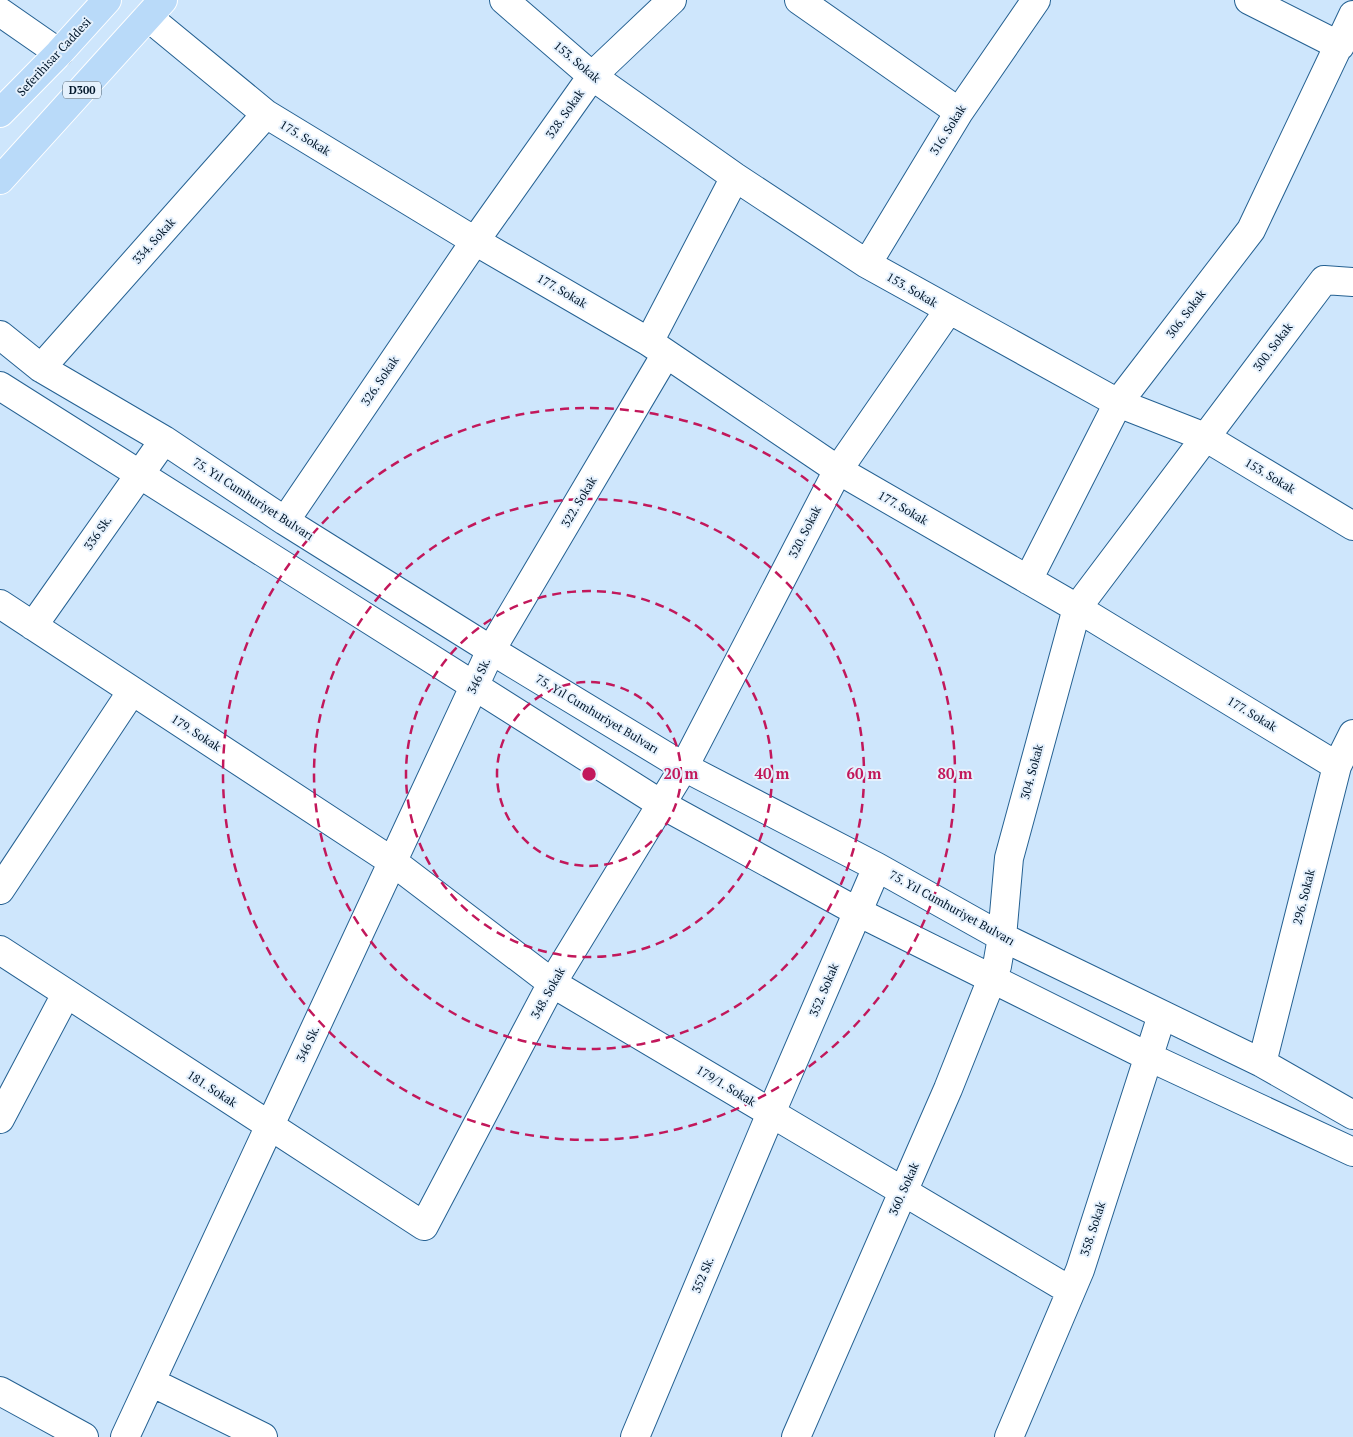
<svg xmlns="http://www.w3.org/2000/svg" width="1353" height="1437" viewBox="0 0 1353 1437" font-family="'PT Serif',serif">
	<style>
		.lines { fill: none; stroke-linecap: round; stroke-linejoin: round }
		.minor-casing { stroke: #256192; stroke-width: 30 }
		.highway-casing { stroke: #fff; stroke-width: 30 }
		.minor { stroke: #fff; stroke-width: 28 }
		.highway { stroke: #b9daf9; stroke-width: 28 }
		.ring { fill: none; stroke: #c2185b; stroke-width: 2.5; stroke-dasharray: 9 6 }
		.labels { text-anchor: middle; stroke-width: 4; stroke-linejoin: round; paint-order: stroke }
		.shield { fill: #e5f1fd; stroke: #455869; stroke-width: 1 }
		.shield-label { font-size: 11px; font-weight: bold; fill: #00162a }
		.street-label { font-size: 12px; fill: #00162a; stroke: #e5f1fd }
		.centre { fill: #c2185b; stroke: #e5f1fd; stroke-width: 2.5 }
		.ring-label { font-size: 15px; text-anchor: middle; font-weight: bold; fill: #c2185b; stroke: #e5f1fd; stroke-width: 4; stroke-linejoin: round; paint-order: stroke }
	</style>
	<rect width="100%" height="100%" fill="#cee6fc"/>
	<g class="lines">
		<!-- minor casing -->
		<g class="minor-casing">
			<path id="minor" d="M504 0 592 76 735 177 867 264 1118 403 1205 437 1353 526
				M799 0 959 112
				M1249 0 1340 46
				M0 12 59 53
				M148 17 266 114 475 241 649 342 838 470 1077 608 1337 766
				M867 264 959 112 1036 0
				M0 335 41 368 164 440 285 521 491 650 684 767 877 867 1002 937 1262 1063 1353 1115
				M649 342 735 177
				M41 368 266 114
				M0 386 661 804 858 912 1149 1057 1353 1152
				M285 521 475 241 592 76 672 0
				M1028 580 1118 403 1251 230 1353 15
				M0 604 393 862 552 983 1071 1291
				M33 626 164 440
				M0 890 132 691
				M0 950 424 1226 552 983 684 767 838 470 948 311
				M1262 1063 1337 766 1353 734
				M0 1119 66 994
				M151 1382 263 1437
				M0 1391 84 1437
				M125 1437 491 650 666 354
				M635 1437 771 1113 877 867
				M796 1437 948 1089 997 966 1002 937 1009 858 1077 608 1324 280 1353 282
				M1009 1437 1080 1270 1162 1015"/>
		</g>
		<!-- highway casing -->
		<g class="highway-casing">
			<path id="highway" d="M0 113 59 53 107 0
				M0 180 163 0"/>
		</g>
		<!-- minor -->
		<use href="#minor" class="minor"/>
		<!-- highway -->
		<use href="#highway" class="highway"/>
	</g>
	<!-- distance rings -->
	<g class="ring">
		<circle cx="589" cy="774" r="92"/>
		<circle cx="589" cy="774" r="183"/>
		<circle cx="589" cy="774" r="275"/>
		<circle cx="589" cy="774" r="366"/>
	</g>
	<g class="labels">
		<!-- shield labels -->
		<rect class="shield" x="63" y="81.5" width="38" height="17" rx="4"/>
		<g class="shield-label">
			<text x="82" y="94">D300</text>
		</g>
		<!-- street labels -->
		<g class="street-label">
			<text transform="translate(54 57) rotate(-47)" y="4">Seferihisar Caddesi</text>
			<text transform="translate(577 62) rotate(40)" y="4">153. Sokak</text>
			<text transform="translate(565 114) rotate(-55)" y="4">328. Sokak</text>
			<text transform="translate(948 130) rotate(-58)" y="4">316. Sokak</text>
			<text transform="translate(305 138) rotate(31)" y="4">175. Sokak</text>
			<text transform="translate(154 241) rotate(-48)" y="4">334. Sokak</text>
			<text transform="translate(912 290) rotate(30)" y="4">153. Sokak</text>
			<text transform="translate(562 291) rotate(30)" y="4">177. Sokak</text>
			<text transform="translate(1186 314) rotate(-53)" y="4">306. Sokak</text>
			<text transform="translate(1273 347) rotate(-53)" y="4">300. Sokak</text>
			<text transform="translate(380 381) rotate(-56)" y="4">326. Sokak</text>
			<text transform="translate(1270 476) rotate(31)" y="4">153. Sokak</text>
			<text transform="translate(253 499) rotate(33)" y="4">75. Yıl Cumhuriyet Bulvarı</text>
			<text transform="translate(579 502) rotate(-59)" y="4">322. Sokak</text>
			<text transform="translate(903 508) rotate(30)" y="4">177. Sokak</text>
			<text transform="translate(805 532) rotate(-63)" y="4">320. Sokak</text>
			<text transform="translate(98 533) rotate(-55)" y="4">336 Sk.</text>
			<text transform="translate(479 676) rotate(-65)" y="4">346 Sk.</text>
			<text transform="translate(597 714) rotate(31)" y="4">75. Yıl Cumhuriyet Bulvarı</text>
			<text transform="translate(1252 714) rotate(31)" y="4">177. Sokak</text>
			<text transform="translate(196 733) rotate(33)" y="4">179. Sokak</text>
			<text transform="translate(1032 772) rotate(-75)" y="4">304. Sokak</text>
			<text transform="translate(1304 897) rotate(-76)" y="4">296. Sokak</text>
			<text transform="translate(952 908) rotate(29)" y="4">75. Yıl Cumhuriyet Bulvarı</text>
			<text transform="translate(824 990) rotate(-67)" y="4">352. Sokak</text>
			<text transform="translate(548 993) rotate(-61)" y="4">348. Sokak</text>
			<text transform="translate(308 1044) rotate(-65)" y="4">346 Sk.</text>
			<text transform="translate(726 1086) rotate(31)" y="4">179/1. Sokak</text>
			<text transform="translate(212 1089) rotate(33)" y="4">181. Sokak</text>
			<text transform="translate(904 1189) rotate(-66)" y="4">360. Sokak</text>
			<text transform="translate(1093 1229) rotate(-72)" y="4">358. Sokak</text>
			<text transform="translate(703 1275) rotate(-67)" y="4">352 Sk.</text>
		</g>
	</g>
	<circle cx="589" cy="774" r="8" class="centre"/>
	<g class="ring-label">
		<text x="681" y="779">20 m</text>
		<text x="772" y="779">40 m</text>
		<text x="864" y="779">60 m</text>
		<text x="955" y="779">80 m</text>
	</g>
</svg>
